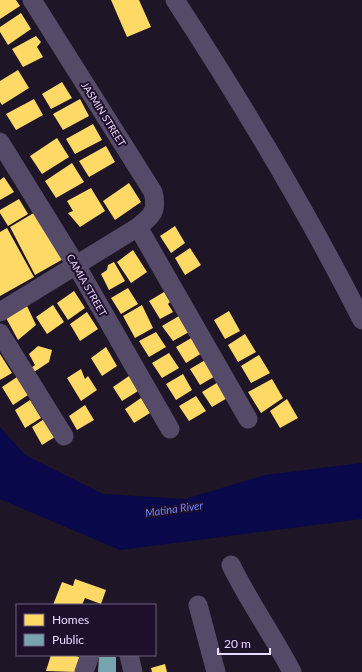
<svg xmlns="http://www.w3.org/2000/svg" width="362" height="672" viewBox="0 0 362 672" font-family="Lato,sans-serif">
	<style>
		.water { fill: #08084a }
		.homes { fill: #ffd966 }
		.public { fill: #76a5af }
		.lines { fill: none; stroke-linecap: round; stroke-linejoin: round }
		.minor { stroke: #554a67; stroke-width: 19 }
		.labels { text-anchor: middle; stroke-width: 4; stroke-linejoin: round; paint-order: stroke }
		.street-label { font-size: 10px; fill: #ebdaff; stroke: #1e0f2c }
		.water-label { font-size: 11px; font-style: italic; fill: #6885ff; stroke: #1e0f2c }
	</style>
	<rect width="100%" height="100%" fill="#1e1526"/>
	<!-- water -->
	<path class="water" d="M0 427 25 455 103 494 185 499 265 475 362 463V519L120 550 0 499Z"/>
	<!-- homes -->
	<path class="homes" d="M0 0H16L20 6 0 19Z
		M111 0H139L151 27 127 37Z
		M21 13 31 29 8 45 0 32V27Z
		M36 36 41 42 37 47 43 57 23 67 12 49Z
		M18 70 29 88 2 105 0 102V81Z
		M62 82 72 98 51 109 42 94Z
		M34 99 43 115 16 130 6 114Z
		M80 99 89 116 63 130 53 114Z
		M93 124 102 140 75 154 66 139Z
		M57 138 69 157 42 174 30 156Z
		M106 146 115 162 89 177 79 161Z
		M72 163 84 182 56 198 45 181Z
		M4 177 14 192 0 200V180Z
		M129 183 141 202 115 220 103 201Z
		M91 188 105 211 80 227 68 213 73 211 67 201Z
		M19 199 28 214 8 226 0 213V210Z
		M37 211 65 258 35 275 10 227Z
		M175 226 185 243 171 253 160 236Z
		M7 228 34 277 0 296V232Z
		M190 248 201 265 185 275 175 258Z
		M133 250 147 272 131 283 117 262Z
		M114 262 125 281 109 290 101 274 107 270 108 265Z
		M128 288 138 304 121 314 111 298Z
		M74 291 85 308 68 320 57 303Z
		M164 292 170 302 168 304 173 312 160 319 149 301Z
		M53 305 64 322 47 334 36 317Z
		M142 305 153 328 135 338 123 316Z
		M27 306 36 325 18 340 5 316Z
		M229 311 240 331 225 339 214 320Z
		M87 312 98 329 80 341 70 324Z
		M179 316 189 332 173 341 162 326Z
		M156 332 166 347 149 357 139 341Z
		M245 334 256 352 238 362 228 345Z
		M193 337 202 353 186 363 176 347Z
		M38 346 52 350 49 362 34 372 31 368 35 365 29 354Z
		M106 347 117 366 102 376 91 358Z
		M169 353 179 368 162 378 152 363Z
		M0 354 12 373 0 380Z
		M259 355 270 373 251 383 241 366Z
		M207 359 217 375 200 385 190 369Z
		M81 369 85 379 88 376 97 390 81 401 67 378Z
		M183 374 192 390 176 400 166 384Z
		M129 376 138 391 122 401 113 387Z
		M17 377 28 395 13 405 2 387Z
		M272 379 283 398 261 413 248 392Z
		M220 381 229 397 212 407 202 392Z
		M196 396 206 411 189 421 179 406Z
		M141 398 150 413 134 423 125 409Z
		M287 399 298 418 280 428 270 411Z
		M30 400 41 418 25 428 15 410Z
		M85 405 94 420 77 430 69 416Z
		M47 417 58 435 42 445 32 427Z
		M75 579 106 590 101 604 85 598 82 605H53L62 582 73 586Z
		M51 655H73L82 658 77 672 46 671Z
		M165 664 167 672H152L151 668Z"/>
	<!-- public -->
	<path class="public" d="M99 657H116V672H98Z"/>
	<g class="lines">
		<!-- minor -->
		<path class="minor" d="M175 0C243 104 306 210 362 320
			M0 142 76 265 170 429
			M138 227 248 419
			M0 312 138 227C152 216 158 211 153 192L32 0
			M0 333 64 436
			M231 565C249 602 273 635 292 672
			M198 605 216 672
			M129 655 133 672
			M84 672 90 655"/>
	</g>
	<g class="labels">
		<!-- street labels -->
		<g class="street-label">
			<text transform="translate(104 114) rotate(58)" y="4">JASMIN STREET</text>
			<text transform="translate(87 285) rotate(60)" y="4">CAMIA STREET</text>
		</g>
		<!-- water labels -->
		<g class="water-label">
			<text transform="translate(174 509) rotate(-8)" y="4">Matina River</text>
		</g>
	</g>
	<!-- legend -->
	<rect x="16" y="604" width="140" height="52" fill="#1e0f2c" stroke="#706080"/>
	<rect x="24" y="614" width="20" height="12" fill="#ffd966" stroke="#706080"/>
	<text x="52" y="624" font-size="12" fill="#ebdaff">Homes</text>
	<rect x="24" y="634" width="20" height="12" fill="#76a5af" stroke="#706080"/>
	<text x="52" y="644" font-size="12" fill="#ebdaff">Public</text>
	<!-- scale -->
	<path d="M218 648v6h52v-6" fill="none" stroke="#ebdaff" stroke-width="2"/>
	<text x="224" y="648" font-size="12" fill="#ebdaff" stroke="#1e0f2c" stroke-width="3" paint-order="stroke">20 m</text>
</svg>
